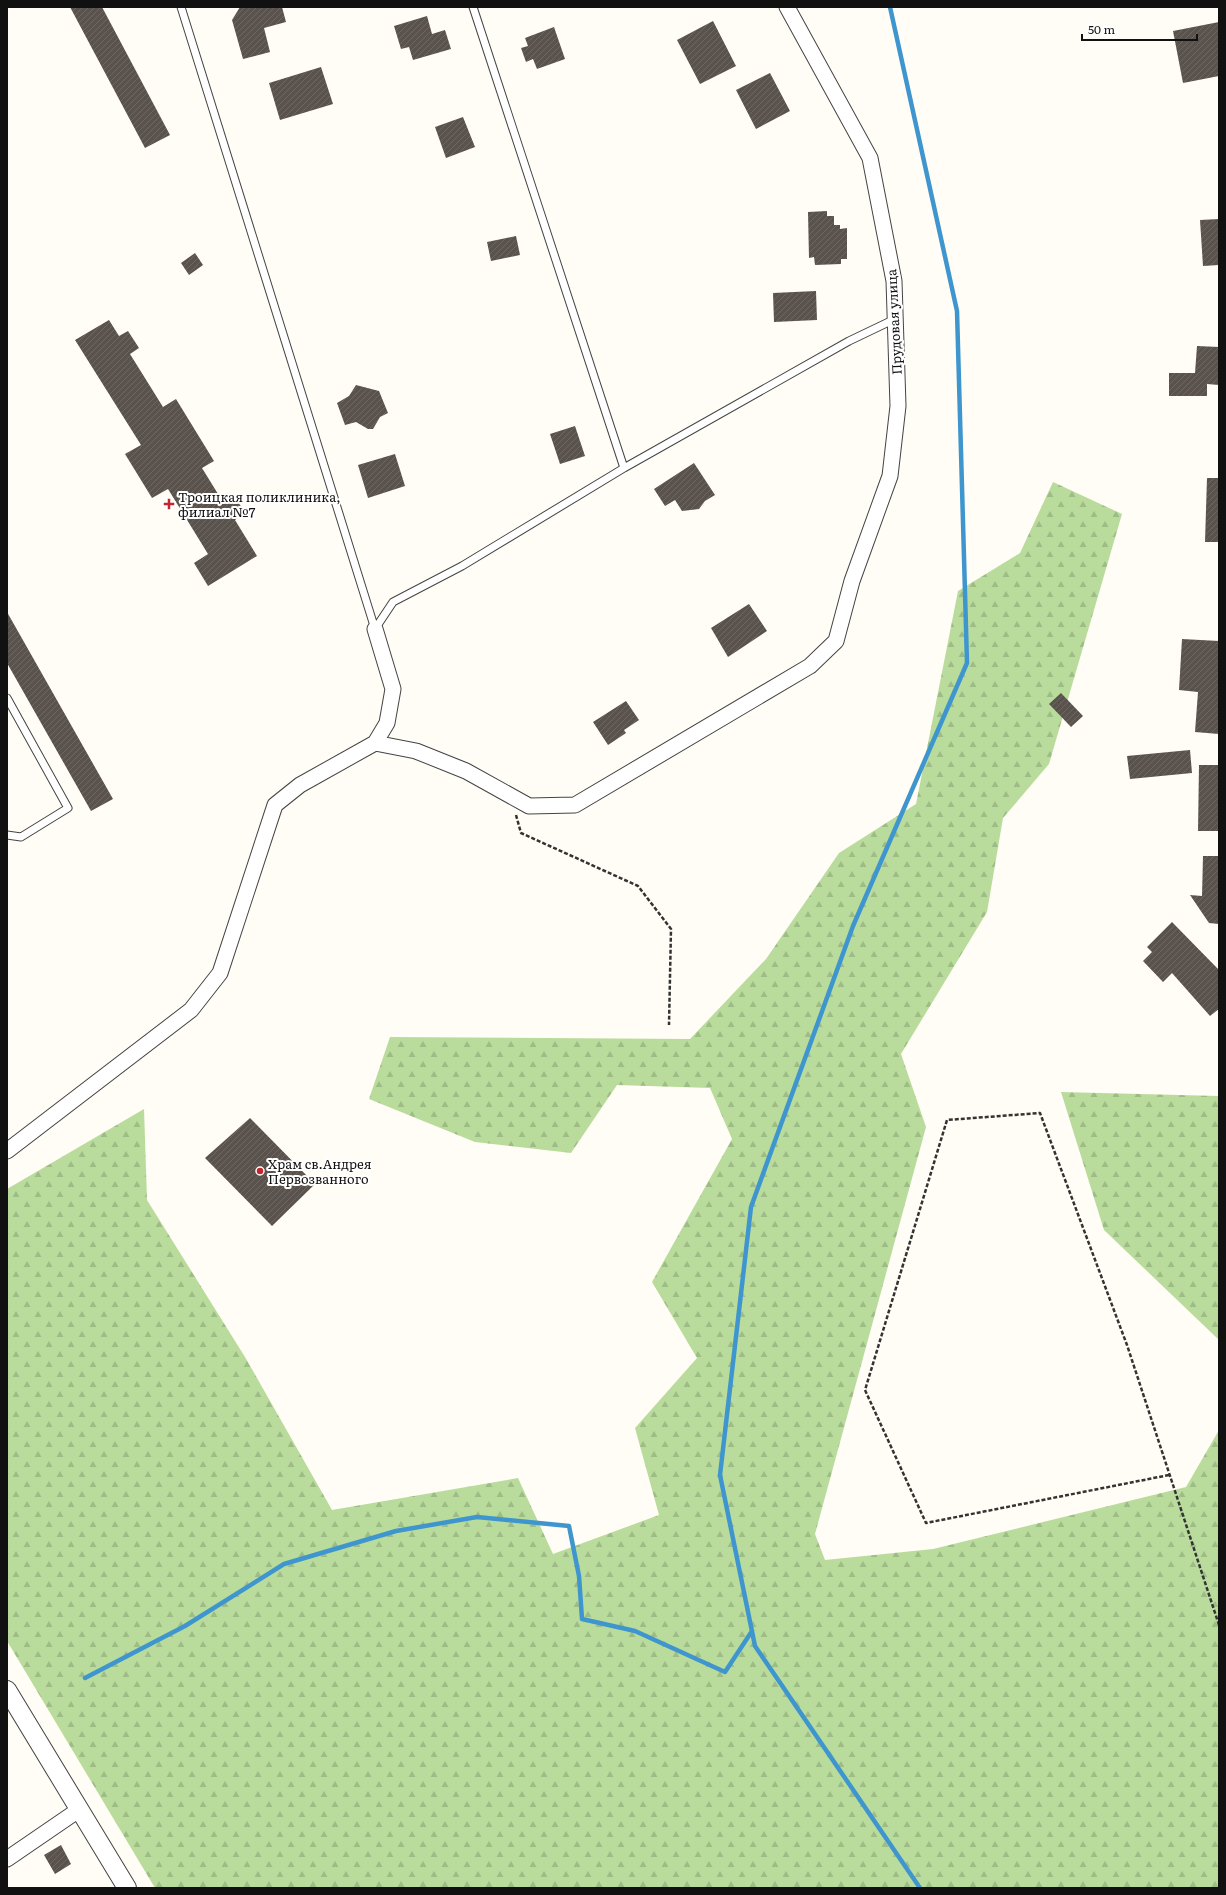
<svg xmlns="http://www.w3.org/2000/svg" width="1226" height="1895" viewBox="0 0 1226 1895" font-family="Literata,serif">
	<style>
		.forest { fill: url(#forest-firs) }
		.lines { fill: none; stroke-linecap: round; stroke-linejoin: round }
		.stream { stroke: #3f96cf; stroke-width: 4.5 }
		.building { fill: url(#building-hatch) }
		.service-casing { stroke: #444; stroke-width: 9 }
		.minor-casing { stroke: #444; stroke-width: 17 }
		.tertiary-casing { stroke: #444; stroke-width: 20 }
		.path { stroke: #333; stroke-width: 2.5; stroke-dasharray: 4 2; stroke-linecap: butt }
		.service { stroke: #fff; stroke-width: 7 }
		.minor { stroke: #fff; stroke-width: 15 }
		.tertiary { stroke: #fff; stroke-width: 18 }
		.poi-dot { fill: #c4262e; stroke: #fff; stroke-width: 1.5 }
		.labels { text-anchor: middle; stroke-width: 4; stroke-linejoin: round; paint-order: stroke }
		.street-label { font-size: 13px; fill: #111; stroke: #fff }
		.poi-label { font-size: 13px; fill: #111; stroke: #fff; text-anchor: start }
	</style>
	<defs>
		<pattern id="forest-firs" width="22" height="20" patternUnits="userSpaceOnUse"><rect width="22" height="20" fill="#b9dc9c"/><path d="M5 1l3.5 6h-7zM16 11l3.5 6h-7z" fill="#9ebc85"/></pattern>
		<pattern id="building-hatch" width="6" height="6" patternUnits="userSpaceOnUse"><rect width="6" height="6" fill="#5a524d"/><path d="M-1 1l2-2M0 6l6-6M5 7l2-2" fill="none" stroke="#6d6662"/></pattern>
	</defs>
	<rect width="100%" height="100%" fill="#fffdf5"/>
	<!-- forest -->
	<path class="forest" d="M1053 482 1122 514 1049 764 1003 818 987 912 901 1054 926 1127 815 1534 825 1560 933 1549 1186 1487 1219 1430V1888H155L7 1641V1189L144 1109 147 1200 245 1357 332 1510 518 1478 553 1554 659 1515 635 1428 697 1358 652 1282 732 1139 710 1088 617 1085 571 1153 475 1142 369 1099 390 1037 690 1039 766 959 839 853 916 804 958 591 1020 553Z
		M1061 1092 1219 1096V1340L1104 1230Z"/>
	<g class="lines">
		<!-- stream -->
		<path class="stream" d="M890 7 957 311 967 663 853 926 751 1207 720 1475 755 1646 920 1888
			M85 1678 185 1626 284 1564 396 1531 477 1517 569 1526 579 1576 582 1619 635 1631 725 1672 752 1631"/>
	</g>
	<!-- building -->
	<path class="building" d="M70 7H102L170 135 145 148Z
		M240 7H282L286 22 264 28 270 52 243 59 232 20Z
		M427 16 432 34 445 30 451 49 413 60 409 47 401 49 394 26Z
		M713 21 736 66 700 84 677 40Z
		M1219 22V76L1183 83 1173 31Z
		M554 27 565 59 537 69 533 59 526 62 521 48 528 46 525 38Z
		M321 67 333 104 280 120 269 83Z
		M770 73 790 111 756 129 736 90Z
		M463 117 475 147 446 158 435 127Z
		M827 211V216H834V225H840V229L847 228V259H841V264L815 265 814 257 809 258 808 212Z
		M1219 219V265L1203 266 1200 220Z
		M516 236 520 255 491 261 487 242Z
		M195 253 203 265 189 275 181 263Z
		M816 291 817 320 774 322 773 293Z
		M109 320 119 336 128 331 139 348 130 354 163 407 176 399 214 461 202 468 223 502 234 495 245 513 235 520 257 556 208 586 194 563 208 554 168 489 152 498 125 454 141 445 75 340Z
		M1197 346 1219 347V385L1207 384V396H1169V373H1195Z
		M356 385 379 391 388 413 380 417 373 429H368L356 422 345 425 337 403 349 396Z
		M575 426 585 456 560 464 550 434Z
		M395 454 405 486 368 498 358 465Z
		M694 463 715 495 705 501 699 509 682 511 675 500 665 506 654 489Z
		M1207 478H1219V542H1205Z
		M749 604 767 631 728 657 711 628Z
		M7 612 113 799 91 811 7 663Z
		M1182 639 1219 641V734L1195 732 1198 692 1179 690Z
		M1061 693 1083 716 1071 727 1049 704Z
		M626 701 639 720 624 730 626 733 608 745 593 722Z
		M1190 750 1192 773 1130 779 1127 756Z
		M1199 765H1219V831H1198Z
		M1203 856H1219V924L1209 923 1190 895 1202 896Z
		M1172 922 1219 970V1009L1210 1016 1172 973 1163 982 1143 961 1152 952 1147 947Z
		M250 1118 315 1184 272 1226 205 1158Z
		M61 1845 71 1864 55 1874 44 1855Z"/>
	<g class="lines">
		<!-- service casing -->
		<g class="service-casing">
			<path id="service" d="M181 7 375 629
				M473 7 624 468
				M375 629 393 602 462 566 624 468 849 341 895 319
				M7 698 68 808 21 837 7 835"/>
		</g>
		<!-- minor casing -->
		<g class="minor-casing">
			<path id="minor" d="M375 743 416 751 466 771 529 806 575 805 810 666 836 641 852 581 890 476 898 406 894 281 870 158 787 7
				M7 1151 191 1010 220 973 275 805 300 785 375 743 387 723 393 689 375 629
				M7 1859 80 1809"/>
		</g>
		<!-- tertiary casing -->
		<g class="tertiary-casing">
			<path id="tertiary" d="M7 1690 127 1888"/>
		</g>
		<!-- path -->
		<path class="path" d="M516 815 521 833 638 886 671 929 669 1025
			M1169 1475 926 1523 865 1390 947 1120 1040 1113 1127 1345 1219 1625"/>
		<!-- service -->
		<use href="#service" class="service"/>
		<!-- minor -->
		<use href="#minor" class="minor"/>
		<!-- tertiary -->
		<use href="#tertiary" class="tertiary"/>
	</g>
	<!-- markers -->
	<g class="poi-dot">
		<path d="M167 498h4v4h4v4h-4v4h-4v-4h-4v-4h4z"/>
		<circle cx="260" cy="1171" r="4"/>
	</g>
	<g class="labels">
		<!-- street labels -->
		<g class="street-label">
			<text transform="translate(894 322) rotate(-93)" y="5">Прудовая улица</text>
		</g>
		<!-- poi labels -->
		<g class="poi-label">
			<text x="178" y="502">Троицкая поликлиника,<tspan x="178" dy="15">филиал №7</tspan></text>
			<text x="268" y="1169">Храм св.Андрея<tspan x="268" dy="15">Первозванного</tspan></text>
		</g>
	</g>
	<!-- border -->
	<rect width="1226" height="1895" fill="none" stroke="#111111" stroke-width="16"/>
	<!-- scale -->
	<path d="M1082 34v6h115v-6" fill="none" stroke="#111111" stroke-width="2"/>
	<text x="1088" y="34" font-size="12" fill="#111111" stroke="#ffffff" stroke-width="3" paint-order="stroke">50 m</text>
</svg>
